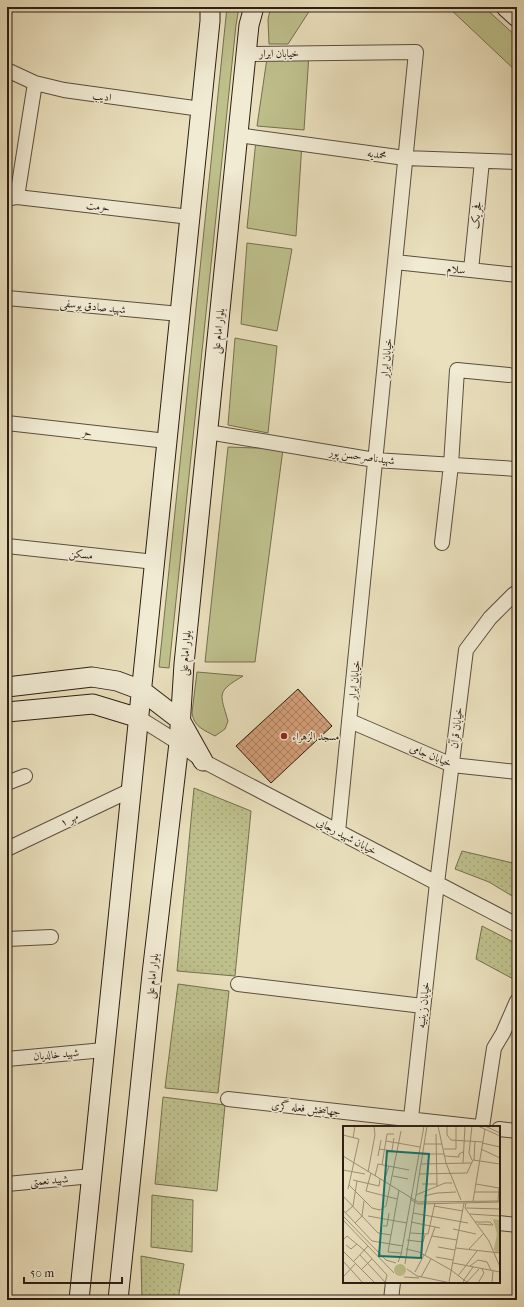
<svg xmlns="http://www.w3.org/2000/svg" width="524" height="1307" viewBox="0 0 524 1307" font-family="'IM FELL French Canon',Amiri,serif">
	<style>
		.green { fill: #bec08c; stroke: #756f50 }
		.park { fill: url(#park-dots); stroke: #756f50 }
		.building { fill: url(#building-cross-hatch); stroke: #2c1e15 }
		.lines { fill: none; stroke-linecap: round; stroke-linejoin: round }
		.street-casing { stroke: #5c4e3f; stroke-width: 16 }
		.secondary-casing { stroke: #2c1e15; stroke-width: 21 }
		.street { stroke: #f1ebd4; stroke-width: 14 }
		.secondary { stroke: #f1ebd4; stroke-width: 19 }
		.poi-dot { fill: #8f2418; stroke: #f1ebd4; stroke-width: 1.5 }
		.labels { text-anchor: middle; stroke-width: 3; stroke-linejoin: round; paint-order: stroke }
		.street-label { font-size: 11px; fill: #2c1e15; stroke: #f1ebd4 }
		.poi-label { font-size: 11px; fill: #2c1e15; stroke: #f1ebd4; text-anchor: start }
		.inset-road { fill: none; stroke: #9e927a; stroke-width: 1 }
		.view { fill: #0f766e; fill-opacity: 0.15; stroke: #0f766e; stroke-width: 2 }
		.inset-edge { fill: none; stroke: #2c1e15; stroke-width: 2 }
	</style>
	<defs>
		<pattern id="park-dots" width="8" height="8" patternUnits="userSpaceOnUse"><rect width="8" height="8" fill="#bec08c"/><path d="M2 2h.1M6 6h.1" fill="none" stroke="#a3a578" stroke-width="1.8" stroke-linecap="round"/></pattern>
		<pattern id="building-cross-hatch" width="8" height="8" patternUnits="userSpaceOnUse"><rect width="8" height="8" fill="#d39e78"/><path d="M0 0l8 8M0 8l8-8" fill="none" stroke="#ab8061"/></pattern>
	</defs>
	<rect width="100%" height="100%" fill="#eae0bd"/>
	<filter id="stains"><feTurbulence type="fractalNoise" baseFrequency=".005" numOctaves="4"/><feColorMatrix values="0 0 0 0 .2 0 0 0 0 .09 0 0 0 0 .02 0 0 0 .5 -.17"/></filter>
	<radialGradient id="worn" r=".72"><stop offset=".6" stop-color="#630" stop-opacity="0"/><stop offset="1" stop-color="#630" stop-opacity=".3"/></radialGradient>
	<!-- green -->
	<path class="green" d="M227 7H239L236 25 169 668 159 667Z
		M271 7H312L288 44H269L268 19Z
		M448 7H484L517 37V72Z
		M309 54 304 130 257 126 267 58Z
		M256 140 302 143 296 236 247 228Z
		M247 243 292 249 277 331 241 324Z
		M235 338 277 346 268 433 228 425Z
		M228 447 283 449 255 662H205Z
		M197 672 243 676C216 692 220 693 228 721L225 729 215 736C204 730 194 727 192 713Z"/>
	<!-- park -->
	<path class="park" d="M194 788 251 811 235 976 177 971Z
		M462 851 517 864V899L489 882 455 869Z
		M482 926 517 944V981L476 959Z
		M178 984 229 991 218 1093 165 1088Z
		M163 1097 225 1105 217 1191 155 1184Z
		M152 1195 193 1200 192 1252 151 1247Z
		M141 1256 184 1264 178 1300H142Z"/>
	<!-- building -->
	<path class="building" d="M298 689 332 726 271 783 236 746Z"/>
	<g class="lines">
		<!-- street casing -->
		<g class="street-casing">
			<path id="street" d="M247 54 416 52 338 832
				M7 70 35 83 64 90 201 109
				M238 135 405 158 517 162
				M17 197 35 83
				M7 199 17 197 190 217
				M395 262 517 275
				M471 270 482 161
				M7 298 180 314
				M7 423 167 441
				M208 432 375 460 517 469
				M442 543 451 465 457 370 509 375
				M7 546 155 562
				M139 718 179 743 203 761 517 925
				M350 721 452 765 517 772
				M7 783 25 776
				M7 849 131 790
				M7 939 51 937
				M238 984 423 1006
				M7 1059 104 1050
				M228 1099 479 1127
				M410 1127 437 883 466 650 490 618 513 595 517 592
				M482 1127 494 1048 503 1033 517 1001
				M499 1129 517 1131
				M7 1184 92 1176
				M499 1223 517 1225
				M391 1300 393 1282"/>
		</g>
		<!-- secondary casing -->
		<g class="secondary-casing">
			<path id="secondary" d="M506 7 517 17
				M7 687 92 677 117 681 141 690 180 720 203 761
				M7 712 93 704 139 718
				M79 1300 210 21V7
				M118 1300 152 974 179 743 184 664 249 25 254 7"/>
		</g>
		<!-- street -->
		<use href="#street" class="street"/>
		<!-- secondary -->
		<use href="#secondary" class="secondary"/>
	</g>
	<!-- markers -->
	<circle class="poi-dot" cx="284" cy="736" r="4"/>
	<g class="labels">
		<!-- street labels -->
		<g class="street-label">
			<text x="279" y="57">خیابان ابرار</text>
			<text transform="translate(102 96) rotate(8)" y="4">ادیب</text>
			<text transform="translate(377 154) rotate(8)" y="4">محمدیه</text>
			<text transform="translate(98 206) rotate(7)" y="4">حرمت</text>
			<text transform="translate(476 215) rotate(-84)" y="4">فجر یک</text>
			<text transform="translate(456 269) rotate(6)" y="4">سلام</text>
			<text transform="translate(93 306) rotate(6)" y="4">شهید صادق یوسفی</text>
			<text transform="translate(218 331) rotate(-84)" y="4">بلوار امام علی</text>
			<text transform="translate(386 358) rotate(-84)" y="4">خیابان ابرار</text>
			<text transform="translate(87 432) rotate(7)" y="4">حر</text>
			<text transform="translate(362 456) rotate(8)" y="4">شهیدناصرحسن پور</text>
			<text transform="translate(81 554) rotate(6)" y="4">مسکن</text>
			<text transform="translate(185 653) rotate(-85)" y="4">بلوار امام علی</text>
			<text transform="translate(354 680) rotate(-84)" y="4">خیابان ابرار</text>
			<text transform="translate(456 728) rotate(-83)" y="4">خیابان قرآن</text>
			<text transform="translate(431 755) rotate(22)" y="4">خیابان جامی</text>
			<text transform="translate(69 819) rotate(-25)" y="4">مهر ۱</text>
			<text transform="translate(347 836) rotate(28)" y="4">خیابان شهید رجایی</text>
			<text transform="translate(152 976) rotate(-84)" y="4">بلوار امام علی</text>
			<text transform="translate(423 1005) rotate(-84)" y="4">خیابان زینبیه</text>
			<text transform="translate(56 1054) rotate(-5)" y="4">شهید خالدیان</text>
			<text transform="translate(306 1108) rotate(6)" y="4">جهانبخش فعله گری</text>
			<text transform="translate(49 1180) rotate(-5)" y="4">شهید نعمتی</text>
		</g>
		<!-- poi labels -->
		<g class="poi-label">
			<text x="292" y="740">مسجد الزهراء</text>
		</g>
	</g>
	<!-- overview -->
	<g transform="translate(343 1126)">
		<rect width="157" height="157" fill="#eae0bd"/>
		<path d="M150 93 157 94V127H153L151 123 154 108ZM51 144a6 6 0 1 1 12 0a6 6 0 1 1-12 0Z" fill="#bec08c"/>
		<path class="inset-road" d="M95 0 103 37 118 74M104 0V9L108 14 140 16M129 0 126 27 129 34M135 0 157 10M142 0 157 7M93 8 94 60M0 9 16 13 5 63M10 12 12 0M43 15 77 21M139 17 157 21M81 18H99M36 23 51 25M101 23H113V0M138 23 157 32M49 24 51 12M80 28H101M0 30 75 76 157 75M35 30 38 14M102 30 116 31V28L120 26M131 34 132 15M120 37 122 0M78 38 128 37M39 39 44 8H51M0 44 22 48M25 46 32 9 31 0M28 47 23 65 54 73M76 48 124 47 130 34 157 38M32 50 35 38 66 44M50 50 65 53M10 54 36 60 37 53M41 55 46 40M79 58H94M133 58 156 62 155 75M6 59 29 82 37 84 43 80 58 5M56 64 45 126 58 127M131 66H157M73 69 102 57H109M0 70 35 107 48 109M81 70 94 67 113 66M67 73 75 78 157 76M130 75 142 3M123 77 122 82 146 115 157 141M91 80 120 85M123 82 157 83M0 84 29 115 60 120M2 87 10 80 14 55M70 87 125 97M127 88 157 90M0 90 43 134 53 137M25 90 64 97M0 94 51 147M68 96 97 102M132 96H147L150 99 135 98M12 97 19 90 21 75M40 100H44L46 87M110 103 133 108M67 107 85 108 92 77M89 110 114 114M0 114 4 110 21 124 44 149 42 157M64 114 80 116 82 109M3 119 8 123 14 118M95 121 112 124M113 122 157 127M63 123 76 126 108 144 121 154 120 157M126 123 141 107M0 125 32 157M17 129 42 156M82 129 92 101M93 131 110 134M0 135 20 157M11 135 25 120M55 136 58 129 81 0M110 137 157 146M62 138 84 0M127 140 135 134 144 136 148 144M19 143 29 133M64 143 74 150 108 157M72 146 81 129M115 150 134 125M0 151 13 137M61 151 76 152M78 151 88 133M121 154 124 156 136 143M121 154 130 141M106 156 121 77M135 157 141 147 139 143M149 157 150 145"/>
		<path class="view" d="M44 25 86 28 78 132 36 130Z"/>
		<rect width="157" height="157" class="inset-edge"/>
	</g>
	<!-- margin -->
	<rect width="524" height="1307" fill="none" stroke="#eae0bd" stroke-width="24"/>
	<rect x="8" y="8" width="508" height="1291" fill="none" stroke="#2c1e15" stroke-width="2"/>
	<rect x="12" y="12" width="500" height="1283" fill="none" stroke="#2c1e15"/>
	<!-- scale -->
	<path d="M24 1277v6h98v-6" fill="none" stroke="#2c1e15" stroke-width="2"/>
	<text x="30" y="1277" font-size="12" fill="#2c1e15" stroke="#f1ebd4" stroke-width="3" paint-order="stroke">50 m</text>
	<rect width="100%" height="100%" filter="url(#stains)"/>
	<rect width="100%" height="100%" fill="url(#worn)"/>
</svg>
